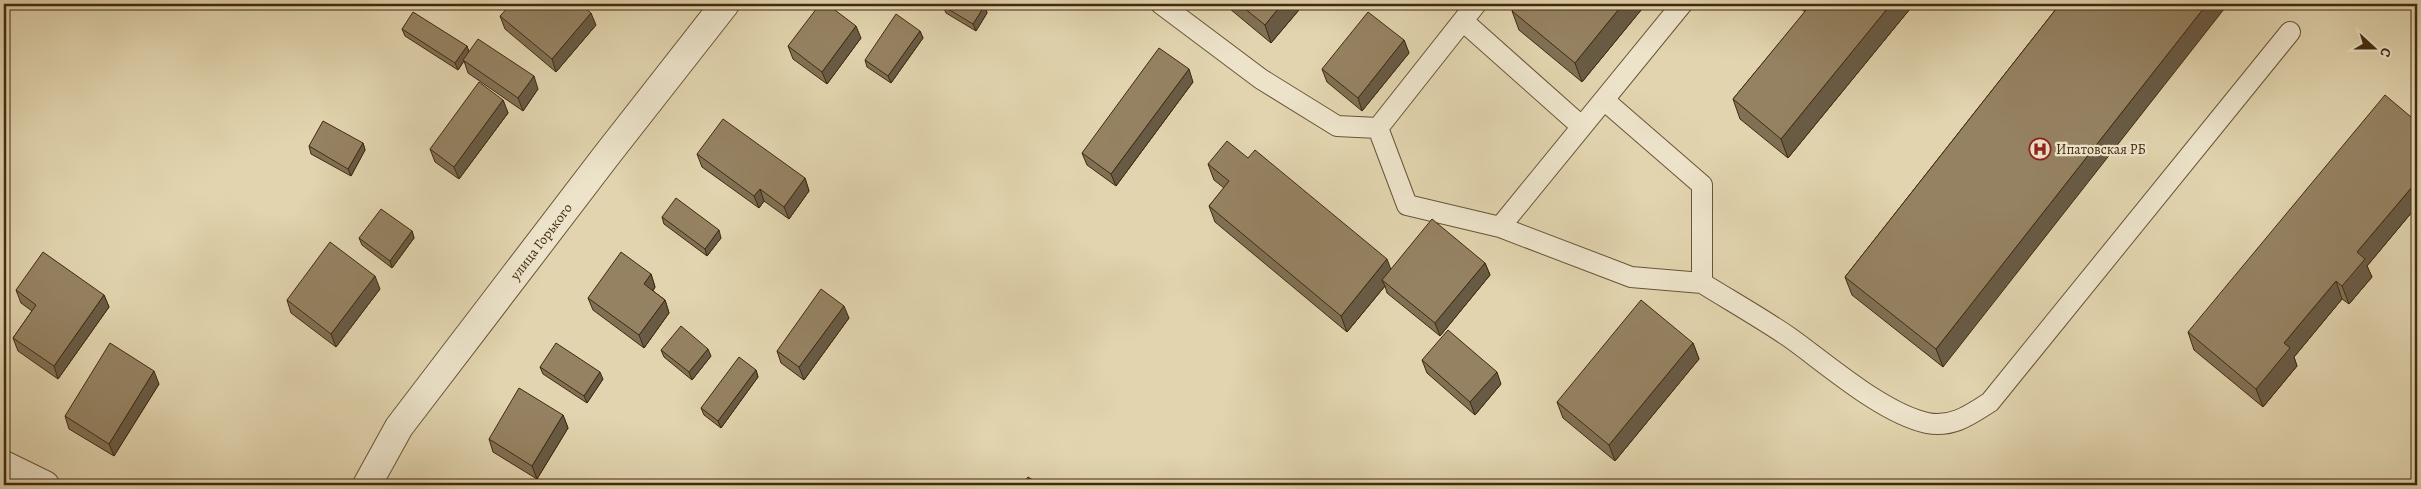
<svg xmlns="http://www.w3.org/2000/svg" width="2421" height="489" viewBox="0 0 2421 489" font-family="Alegreya,serif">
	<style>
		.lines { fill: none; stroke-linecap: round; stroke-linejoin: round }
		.lane-casing { stroke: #6a5437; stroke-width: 22 }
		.street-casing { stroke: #6a5437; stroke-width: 30 }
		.lane { stroke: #ece3ca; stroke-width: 20 }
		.street { stroke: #ece3ca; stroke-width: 28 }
		.wall { fill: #807054; stroke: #422a0f }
		.shaded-wall { fill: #685b45; stroke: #422a0f }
		.building { fill: #958262; stroke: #422a0f }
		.labels { text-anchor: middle; stroke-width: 4.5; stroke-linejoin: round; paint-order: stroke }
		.poi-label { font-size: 14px; fill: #422a0f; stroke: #ece3ca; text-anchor: start }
		.street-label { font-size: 14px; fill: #422a0f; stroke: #ece3ca }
	</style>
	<rect width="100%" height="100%" fill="#e1d4ae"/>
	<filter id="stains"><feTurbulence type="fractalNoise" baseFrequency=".004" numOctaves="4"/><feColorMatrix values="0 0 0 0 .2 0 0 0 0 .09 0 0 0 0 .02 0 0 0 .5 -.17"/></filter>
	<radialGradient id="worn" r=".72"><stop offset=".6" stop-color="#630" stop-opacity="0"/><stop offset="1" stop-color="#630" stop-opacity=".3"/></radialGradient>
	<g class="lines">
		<!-- lane casing -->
		<g class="lane-casing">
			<path id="lane" d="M1161 4 1261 79 1337 126 1378 128 1476 4
				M1463 21 1581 126
				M1378 128 1407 205 1500 227 1631 277 1702 283V185L1604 100
				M1500 227 1682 4
				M1702 283C1731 301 1761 318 1789 337 1827 364 1882 413 1927 423 1952 428 1970 415 1990 402L2290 32"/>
		</g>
		<!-- street casing -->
		<g class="street-casing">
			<g id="street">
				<path d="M4 465 45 485"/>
				<path id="s1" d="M367 485 399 427 606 156 725 4"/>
			</g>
		</g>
		<!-- lane -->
		<use href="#lane" class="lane"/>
		<!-- street -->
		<use href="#street" class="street"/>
	</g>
	<!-- wall -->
	<path class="wall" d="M1224 4H1304L1271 43Z
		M1518 4H1646L1582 82 1519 30 1512 11Z
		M1795 4H1914L1788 158 1740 119 1733 99 1805 12Z
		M2060 4 1943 367 1852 295 1845 277Z
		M985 5 987 13 976 31 946 13 943 6Z
		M500 16 596 25 556 72 505 29Z
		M402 29 467 46 469 52 538 89 523 111 468 73 464 61 458 70 405 36Z
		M920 31 923 38 891 83 867 67 865 60Z
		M861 38 827 84 793 59 788 46Z
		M1404 40 1409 53 1362 111 1327 82 1322 69Z
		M1193 82 1116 186 1087 165 1082 153Z
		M503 100 508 113 459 179 435 162 430 149Z
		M2417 122V206L2367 266 2372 277 2349 304 2342 299 2294 357 2297 366 2263 407 2194 350 2188 332Z
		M363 143 365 150 351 176 311 154 309 146Z
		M697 154 805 178 809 191 789 219 764 201 759 208 702 167Z
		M1248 158 1391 270 1485 263 1490 275 1440 336 1387 293 1385 286 1347 332 1215 222 1209 206 1224 188 1214 180 1208 164Z
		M662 217 721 238 707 256 664 224Z
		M412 231 414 238 392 268 362 245 359 238Z
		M651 274 655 287 653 291 665 300 669 313 644 348 593 310 588 298Z
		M380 289 336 347 291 313 287 300Z
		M16 290 104 295 109 307 58 379 18 351 13 338 32 311 21 303Z
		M849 318 804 380 781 363 777 351Z
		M1693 343 1699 359 1615 461 1563 418 1557 402Z
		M661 350 711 356 692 380 664 357Z
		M1422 360 1501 384 1475 415 1427 373Z
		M540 367 603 379 587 403 543 374Z
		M756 370 758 377 721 428 704 415 701 408Z
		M159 384 114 456 69 429 65 416Z
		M563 415 568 428 537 479 493 452 489 439Z"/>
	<!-- shaded-wall -->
	<path class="shaded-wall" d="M1282 4H1304L1271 43 1265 25Z
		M1623 4H1646L1582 82 1575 63Z
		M1891 4H1914L1788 158 1781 139Z
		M2207 4H2228L1943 367 1936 349Z
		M985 5 987 13 976 31 973 24Z
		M591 13 596 25 556 72 552 59Z
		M856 26 861 38 827 84 822 72Z
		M920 31 923 38 891 83 888 76Z
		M1404 40 1409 53 1362 111 1358 98Z
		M467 46 469 53 458 70 455 63Z
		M1189 69 1193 82 1116 186 1111 174Z
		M534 76 538 89 523 111 518 98Z
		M503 100 508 113 459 179 454 167Z
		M363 143 365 150 351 176 348 169Z
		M805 178 809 191 789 219 784 207Z
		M2412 187 2417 201V206L2367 266 2372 277 2349 304 2342 286 2357 252Z
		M760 189 764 201 759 208 754 196Z
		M719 230 721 238 707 256 705 249Z
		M412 231 414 238 392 268 390 261Z
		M1387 259 1393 275 1382 280 1385 286 1347 332 1341 316Z
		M1485 263 1490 275 1440 336 1435 323Z
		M651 274 655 287 648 297 644 284Z
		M375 276 380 289 336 347 331 334Z
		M2336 281 2342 299 2294 357 2297 366 2263 407 2256 389 2284 343Z
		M104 295 109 307 58 379 54 366Z
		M665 300 669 313 644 348 639 335Z
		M844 306 849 318 804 380 799 367Z
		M1693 343 1699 359 1615 461 1609 445Z
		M708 349 711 356 692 380 689 372Z
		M756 370 758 377 721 428 718 421Z
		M154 371 159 384 114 456 109 444Z
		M600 372 603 379 587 403 584 396Z
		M1497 372 1501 384 1475 415 1470 402Z
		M563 415 568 428 537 479 532 466Z"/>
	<!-- building -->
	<path class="building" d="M511 4H580L591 13 552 59 500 16Z
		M820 4H827L856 26 822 72 788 46Z
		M945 4H982L985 5 973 24 943 6Z
		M1239 4H1282L1265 25Z
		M1518 4H1623L1575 63 1512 11Z
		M1811 4H1891L1781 139 1733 99Z
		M2060 4H2207L1936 349 1845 277Z
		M413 12 467 46 455 63 402 29Z
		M1368 12 1404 40 1358 98 1322 69Z
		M896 14 920 31 888 76 865 60Z
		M478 39 534 76 518 98 463 60Z
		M1159 48 1189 69 1111 174 1082 153Z
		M479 82 503 100 454 167 430 149Z
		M2385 95 2417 122V191L2412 187 2357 252 2365 259 2342 286 2336 281 2284 343 2290 348 2256 389 2188 332Z
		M723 119 805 178 784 207 760 189 754 196 697 154Z
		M323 121 363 143 348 169 309 146Z
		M1227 141 1248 158 1255 150 1387 259 1341 316 1209 206 1229 181 1208 164Z
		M676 198 719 230 705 249 662 217Z
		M381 209 412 231 390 261 359 238Z
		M1432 219 1485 263 1435 323 1382 280Z
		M330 242 375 276 331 334 287 300Z
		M43 252 104 295 54 366 13 338 36 305 16 290Z
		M621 252 651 274 644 284 665 300 639 335 588 298Z
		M821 289 844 306 799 367 777 351Z
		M1641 300 1693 343 1609 445 1557 402Z
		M681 326 708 349 689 372 661 350Z
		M1448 330 1497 372 1470 402 1422 360Z
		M110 343 154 371 109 444 65 416Z
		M556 343 600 372 584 396 540 367Z
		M739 357 756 370 718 421 701 408Z
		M519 388 563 415 532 466 489 439Z
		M1028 477 1041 485H1022Z
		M1102 481 1109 485H1099Z"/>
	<!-- icons -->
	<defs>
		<g id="hospital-ring" transform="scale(1.125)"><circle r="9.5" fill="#ece3ca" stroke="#8f2418" stroke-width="1.5"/><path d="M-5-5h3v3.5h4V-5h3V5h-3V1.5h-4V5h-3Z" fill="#8f2418"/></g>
	</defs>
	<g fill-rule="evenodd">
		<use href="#hospital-ring" x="2040" y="149"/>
	</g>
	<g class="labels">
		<!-- poi labels -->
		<g class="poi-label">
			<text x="2056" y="154">Ипатовская РБ</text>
		</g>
		<!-- street labels -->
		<g class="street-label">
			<text dy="5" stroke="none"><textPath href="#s1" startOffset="300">улица Горького</textPath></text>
		</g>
	</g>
	<!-- margin -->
	<rect width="2421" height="489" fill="none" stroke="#e1d4ae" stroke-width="20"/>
	<rect x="5" y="5" width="2411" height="479" fill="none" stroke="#422a0f" stroke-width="2.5"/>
	<rect x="10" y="10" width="2401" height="469" fill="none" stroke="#422a0f"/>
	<!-- north arrow -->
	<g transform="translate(2374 48) rotate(111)" stroke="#ece3ca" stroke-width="4" paint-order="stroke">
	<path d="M0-4L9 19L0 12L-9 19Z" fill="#422a0f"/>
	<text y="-8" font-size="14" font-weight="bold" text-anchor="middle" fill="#422a0f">С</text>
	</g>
	<rect width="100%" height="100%" filter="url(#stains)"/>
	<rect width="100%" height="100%" fill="url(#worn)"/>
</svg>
